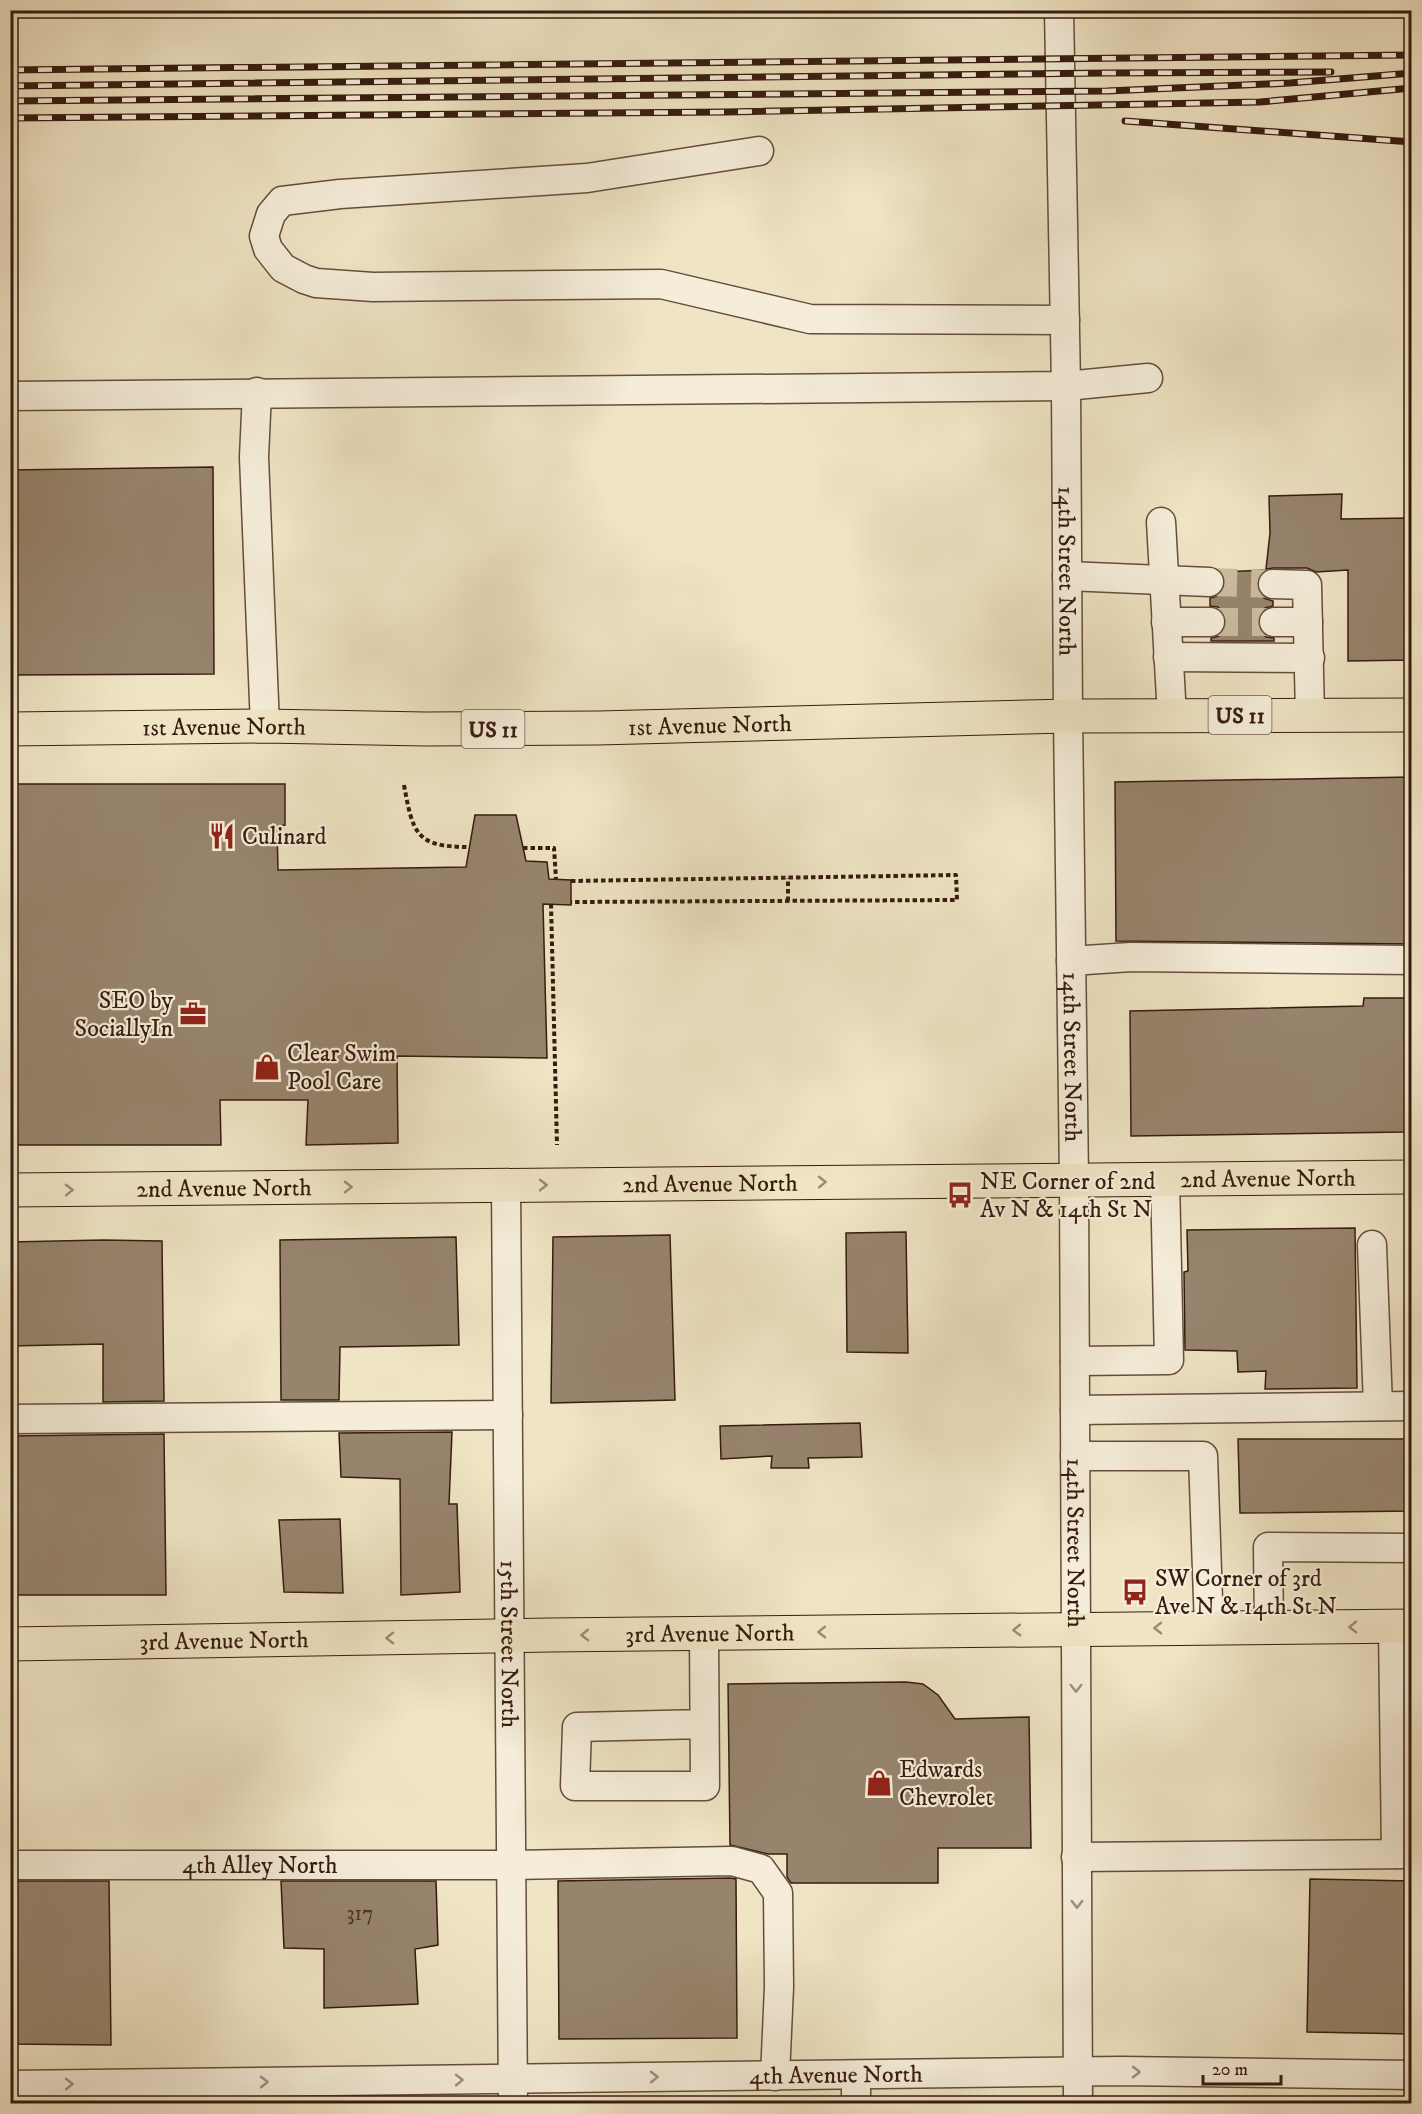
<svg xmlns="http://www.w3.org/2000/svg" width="1422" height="2114" viewBox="0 0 1422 2114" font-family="'IM FELL DW Pica',serif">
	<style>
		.building { fill: #97846d; stroke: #371b0f; stroke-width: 1.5 }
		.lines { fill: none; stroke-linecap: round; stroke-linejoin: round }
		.minor-tunnel { stroke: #cabca0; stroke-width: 28; stroke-dasharray: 28 14; stroke-linecap: butt }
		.minor-casing { stroke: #654d3c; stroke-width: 31 }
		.major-casing { stroke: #371b0f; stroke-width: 35 }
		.path { stroke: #371b0f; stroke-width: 4; stroke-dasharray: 4.5 3; stroke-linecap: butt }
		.minor { stroke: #f5edd9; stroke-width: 28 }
		.major { stroke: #efe4c4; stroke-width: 33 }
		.rail-casing { stroke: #371b0f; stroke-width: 7 }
		.rail { stroke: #f5edd9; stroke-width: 4.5; stroke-dasharray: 14; stroke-linecap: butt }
		.oneway { stroke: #9c8a73 }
		.oneway2 { stroke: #a08e7e }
		.labels { text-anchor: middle; stroke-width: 4.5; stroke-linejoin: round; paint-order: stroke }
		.number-label { font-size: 21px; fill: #4f3526 }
		.shield { fill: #f5edd9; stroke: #705a4c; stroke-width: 1.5 }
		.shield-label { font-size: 22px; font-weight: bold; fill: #371b0f }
		.street-label { font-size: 24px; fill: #371b0f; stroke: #f5edd9 }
		.poi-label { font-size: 24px; fill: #371b0f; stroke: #f5edd9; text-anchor: start }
	</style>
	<rect width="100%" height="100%" fill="#efe4c4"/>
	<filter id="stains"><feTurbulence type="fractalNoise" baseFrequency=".00333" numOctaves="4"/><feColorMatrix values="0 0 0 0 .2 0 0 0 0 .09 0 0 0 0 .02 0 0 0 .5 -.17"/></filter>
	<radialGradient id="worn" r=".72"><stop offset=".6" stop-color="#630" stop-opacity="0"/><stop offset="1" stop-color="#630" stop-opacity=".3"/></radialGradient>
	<!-- building -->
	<path class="building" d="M213 467 214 674 10 675V470Z
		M1342 494 1341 519 1412 518V660L1348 661V570L1316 572 1307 568H1273L1266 569 1270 533 1269 496Z
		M1265 570 1259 575 1257 583 1258 591 1264 598 1273 601V606L1265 608 1260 613 1258 623 1260 631 1266 637 1274 638V641H1211V638L1219 636 1224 631 1226 623 1224 613 1218 607 1210 606V598L1217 596 1223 590 1225 582 1221 572Z
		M1412 777V944L1116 941 1115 782Z
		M10 784H285V825L277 826 278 870 466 867 475 815H516L526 861 547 862 549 879 571 880V905L543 904 547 1058 397 1056 398 1143 306 1145 308 1100H220L221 1145H10Z
		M1364 998H1412V1070H1406V1132L1131 1136 1130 1011 1363 1006Z
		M1355 1228 1357 1388 1265 1389 1266 1371 1238 1372 1237 1351 1185 1350 1184 1272 1188 1271 1187 1230Z
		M906 1232 908 1353 847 1352 846 1233Z
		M670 1235 675 1400 551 1403 553 1237Z
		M456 1237 459 1345 340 1347 339 1400H281L280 1240Z
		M103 1240 162 1241 164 1401 103 1402V1344L10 1346V1242Z
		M860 1423 862 1457 808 1458 809 1468H771L772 1456 721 1459 720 1426Z
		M452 1432 449 1504H457L460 1592 401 1595 400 1479 341 1477 339 1433Z
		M164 1434 166 1595H10V1436Z
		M1238 1439H1412V1511L1240 1513Z
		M340 1519 343 1593 284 1592 279 1520Z
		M906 1682 923 1684 938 1695 955 1719 1029 1717 1031 1848H938V1883H791L787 1877V1854H768L730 1845 728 1684Z
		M730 1878 736 1879 737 2038 559 2039 558 1881Z
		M1310 1879 1412 1881V2034L1307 2032Z
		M10 1881H109L111 2045 10 2044Z
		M281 1881H436L438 1945 415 1949 418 2004 324 2008V1949L284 1948Z"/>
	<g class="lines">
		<!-- minor-tunnel -->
		<path class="minor-tunnel" d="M1209 582 1273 584
			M1210 622H1274"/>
		<!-- minor casing -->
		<g class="minor-casing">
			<g id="minor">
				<path id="s1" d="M1059 10 1066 386 1068 716 1074 1180 1078 2104"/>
				<path d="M759 151 587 178 340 194 282 201 271 214 264 236 268 249 283 268 304 279 316 283 373 287 661 284 810 319 1065 320"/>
				<path d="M257 392 254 457 265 726"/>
				<path d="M10 396 1066 386 1148 378"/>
				<path d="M1161 522 1172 716"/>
				<path d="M1067 576 1209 582"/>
				<path d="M1273 584 1307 585 1310 715"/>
				<path d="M1166 622H1210"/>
				<path d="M1274 622H1308"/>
				<path d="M1168 657 1310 658"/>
				<path d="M1071 961 1131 957 1412 960"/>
				<path id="s2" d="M506 1185 513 2104"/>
				<path d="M1372 1245 1378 1406"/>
				<path d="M1075 1361 1169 1360 1165 1179"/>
				<path d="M1075 1410 1412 1406"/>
				<path d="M10 1419 508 1415"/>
				<path d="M1075 1456H1203L1209 1628"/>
				<path d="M1393 1626 1396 1854"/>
				<path d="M1269 1627 1268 1547 1412 1548"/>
				<path d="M704 1634 705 1786H575L577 1727 704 1724"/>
				<path d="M1076 1857 1412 1854"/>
				<path id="s3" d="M10 1865H511L732 1861 761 1869 778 1893 779 1987 775 2076"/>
				<path id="s4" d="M10 2085 1121 2071 1412 2075"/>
				<path d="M856 2104V2075"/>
			</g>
		</g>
		<!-- major casing -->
		<g class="major-casing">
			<g id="major">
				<path id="s5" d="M10 729 265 726 425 729 598 728 1068 716 1412 715"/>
				<path id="s6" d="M10 1190 1412 1177"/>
				<path id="s7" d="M10 1644 550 1635 1412 1626"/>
			</g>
		</g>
		<!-- path -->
		<path class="path" d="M404 785C413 834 416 847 469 847
			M523 848H554L556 879
			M571 881 956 875 957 900 571 902
			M788 901V878
			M551 904 557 1145"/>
		<!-- minor -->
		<use href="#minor" class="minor"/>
		<!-- major -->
		<use href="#major" class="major"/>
		<!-- rail casing -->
		<g class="rail-casing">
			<path id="rail" d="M10 70 1412 55
				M10 86 1107 73 1331 72
				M10 101 1107 91 1290 83 1412 73
				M10 118 726 112 1260 102 1412 88
				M1125 121 1412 142"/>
		</g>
		<!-- rail -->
		<use href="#rail" class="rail"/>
	</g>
	<!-- one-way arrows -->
	<defs><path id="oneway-chevron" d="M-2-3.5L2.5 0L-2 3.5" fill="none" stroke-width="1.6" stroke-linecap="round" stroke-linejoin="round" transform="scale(1.5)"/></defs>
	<g class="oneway">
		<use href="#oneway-chevron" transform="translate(822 1182) rotate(-1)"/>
		<use href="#oneway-chevron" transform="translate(543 1185)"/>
		<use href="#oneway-chevron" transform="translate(348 1187) rotate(-1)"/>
		<use href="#oneway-chevron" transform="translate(69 1190) rotate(-1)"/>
		<use href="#oneway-chevron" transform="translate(1353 1627) rotate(179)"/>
		<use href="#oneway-chevron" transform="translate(1158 1628) rotate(179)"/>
		<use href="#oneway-chevron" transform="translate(1017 1630) rotate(179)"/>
		<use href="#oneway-chevron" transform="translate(822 1632) rotate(179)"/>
		<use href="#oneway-chevron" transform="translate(585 1635) rotate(179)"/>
		<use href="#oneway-chevron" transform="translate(390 1638) rotate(179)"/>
	</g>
	<g class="oneway2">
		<use href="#oneway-chevron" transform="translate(1076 1688) rotate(90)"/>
		<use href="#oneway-chevron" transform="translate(1077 1904) rotate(90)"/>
		<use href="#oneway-chevron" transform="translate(1136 2072) rotate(1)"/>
		<use href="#oneway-chevron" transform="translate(654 2077) rotate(-1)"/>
		<use href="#oneway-chevron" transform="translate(459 2080) rotate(-1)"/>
		<use href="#oneway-chevron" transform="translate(264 2082) rotate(-1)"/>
		<use href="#oneway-chevron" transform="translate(69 2084) rotate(-1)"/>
	</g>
	<!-- icons -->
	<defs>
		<g id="restaurant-bare" transform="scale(2.07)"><path d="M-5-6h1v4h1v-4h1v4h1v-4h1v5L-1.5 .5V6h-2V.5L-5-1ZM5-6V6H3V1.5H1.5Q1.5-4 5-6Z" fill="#8f2418" stroke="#f5edd9" stroke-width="2.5" paint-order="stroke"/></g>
		<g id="office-bare" transform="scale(2.07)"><path d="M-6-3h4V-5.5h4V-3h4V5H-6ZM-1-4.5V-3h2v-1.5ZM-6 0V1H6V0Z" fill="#8f2418" stroke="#f5edd9" stroke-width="2.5" paint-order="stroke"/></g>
		<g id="shop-bare" transform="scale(2.07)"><path d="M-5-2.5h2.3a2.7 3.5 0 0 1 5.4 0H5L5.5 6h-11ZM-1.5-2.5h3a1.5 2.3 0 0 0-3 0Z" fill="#8f2418" stroke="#f5edd9" stroke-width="2.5" paint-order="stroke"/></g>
		<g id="bus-bare" transform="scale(2.07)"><path d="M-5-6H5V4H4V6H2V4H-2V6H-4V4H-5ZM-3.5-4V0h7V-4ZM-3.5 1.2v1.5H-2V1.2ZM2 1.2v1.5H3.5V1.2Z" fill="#8f2418" stroke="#f5edd9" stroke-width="2.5" paint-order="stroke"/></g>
	</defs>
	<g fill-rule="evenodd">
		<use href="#restaurant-bare" x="222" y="836"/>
		<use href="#office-bare" x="193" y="1014"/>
		<use href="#shop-bare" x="267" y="1067"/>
		<use href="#bus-bare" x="960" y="1195"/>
		<use href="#bus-bare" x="1135" y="1592"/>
		<use href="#shop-bare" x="879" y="1783"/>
	</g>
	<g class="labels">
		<!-- number labels -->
		<g class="number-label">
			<text x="360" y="1920">317</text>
		</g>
		<!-- shield labels -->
		<g class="shield">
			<rect x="1208.5" y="696" width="63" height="38" rx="4.5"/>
			<rect x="461.5" y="710" width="63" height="38" rx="4.5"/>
		</g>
		<g class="shield-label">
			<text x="1240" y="723">US 11</text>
			<text x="493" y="737">US 11</text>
		</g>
		<!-- street labels -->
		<g class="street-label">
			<text dy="8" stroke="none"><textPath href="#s1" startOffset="561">14th Street North</textPath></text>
			<text dy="8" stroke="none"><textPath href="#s5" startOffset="700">1st Avenue North</textPath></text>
			<text dy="8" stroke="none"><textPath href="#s5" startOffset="214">1st Avenue North</textPath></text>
			<text dy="8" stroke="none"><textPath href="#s1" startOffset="1047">14th Street North</textPath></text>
			<text dy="8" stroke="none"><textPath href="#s6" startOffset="1258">2nd Avenue North</textPath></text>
			<text dy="8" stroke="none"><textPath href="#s6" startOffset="700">2nd Avenue North</textPath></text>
			<text dy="8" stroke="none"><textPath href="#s6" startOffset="214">2nd Avenue North</textPath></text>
			<text dy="8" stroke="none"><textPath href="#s1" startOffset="1533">14th Street North</textPath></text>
			<text dy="8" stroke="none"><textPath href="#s7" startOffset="700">3rd Avenue North</textPath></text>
			<text dy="8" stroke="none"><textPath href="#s7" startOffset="214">3rd Avenue North</textPath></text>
			<text dy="8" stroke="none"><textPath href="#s2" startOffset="459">15th Street North</textPath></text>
			<text dy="8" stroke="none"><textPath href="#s3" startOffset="250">4th Alley North</textPath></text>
			<text dy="8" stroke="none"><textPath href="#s4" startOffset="826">4th Avenue North</textPath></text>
		</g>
		<!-- poi labels -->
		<g class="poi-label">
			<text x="242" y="844">Culinard</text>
			<text x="173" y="1008" text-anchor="end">SEO by<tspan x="173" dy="28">SociallyIn</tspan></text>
			<text x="287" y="1061">Clear Swim<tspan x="287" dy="28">Pool Care</tspan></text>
			<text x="980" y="1189">NE Corner of 2nd<tspan x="980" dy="28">Av N &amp; 14th St N</tspan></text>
			<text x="1155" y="1586">SW Corner of 3rd<tspan x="1155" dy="28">Ave N &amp; 14th St N</tspan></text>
			<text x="899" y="1777">Edwards<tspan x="899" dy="28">Chevrolet</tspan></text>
		</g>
	</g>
	<!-- margin -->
	<rect width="1422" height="2114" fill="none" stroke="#efe4c4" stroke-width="36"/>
	<rect x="12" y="12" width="1398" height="2090" fill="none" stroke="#371b0f" stroke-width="3"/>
	<rect x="18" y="18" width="1386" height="2078" fill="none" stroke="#371b0f" stroke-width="1.5"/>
	<!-- scale -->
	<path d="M1203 2075v9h78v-9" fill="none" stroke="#371b0f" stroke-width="3"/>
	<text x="1212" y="2075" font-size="18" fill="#371b0f" stroke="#f5edd9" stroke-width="4.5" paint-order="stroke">20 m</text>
	<rect width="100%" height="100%" filter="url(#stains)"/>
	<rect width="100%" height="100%" fill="url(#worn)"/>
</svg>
